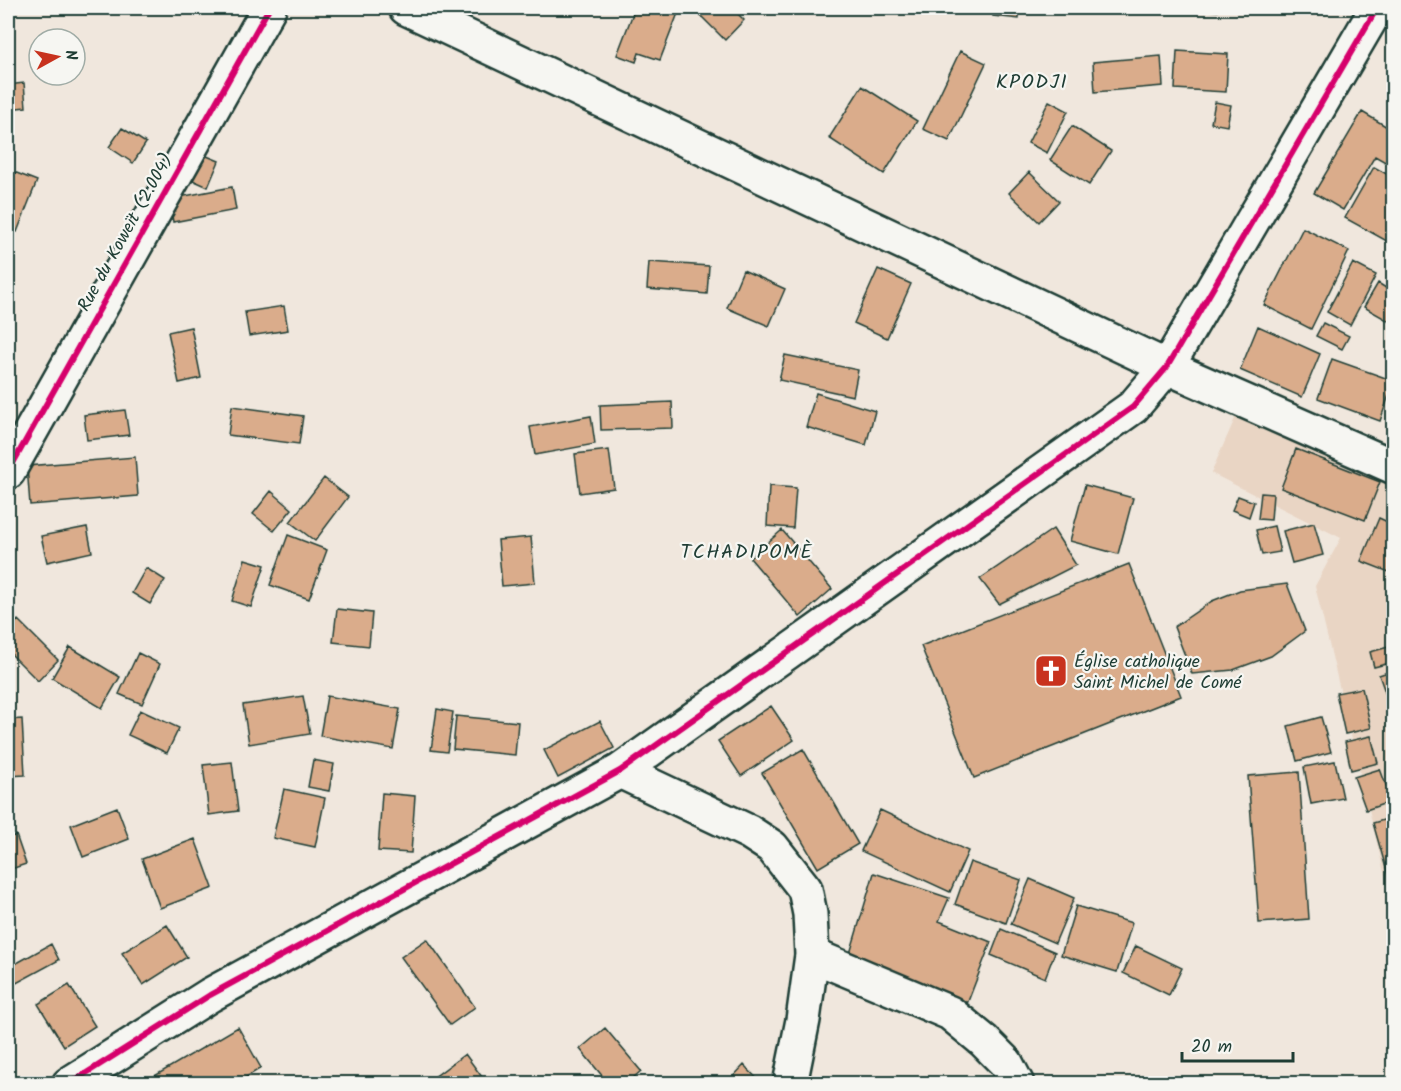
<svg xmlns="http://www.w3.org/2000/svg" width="1401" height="1091" viewBox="0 0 1401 1091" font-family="Kalam,sans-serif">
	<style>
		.built { fill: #e9d5c4 }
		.building { fill: #daac8b; stroke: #1f3d34; stroke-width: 1.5 }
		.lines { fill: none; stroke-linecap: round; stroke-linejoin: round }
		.minor-casing { stroke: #1f3d34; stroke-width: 38 }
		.primary-casing { stroke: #1f3d34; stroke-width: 38 }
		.minor { stroke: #f6f6f2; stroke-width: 33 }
		.primary { stroke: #f6f6f2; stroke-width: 33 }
		.cycleway-casing { stroke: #f6f6f2; stroke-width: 10 }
		.cycleway { stroke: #d6006c; stroke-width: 6 }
		.labels { text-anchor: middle; stroke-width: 4.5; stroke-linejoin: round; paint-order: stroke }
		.street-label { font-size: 18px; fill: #1f3d34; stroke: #f6f6f2 }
		.poi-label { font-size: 18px; fill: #1f3d34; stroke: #f6f6f2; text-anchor: start }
		.neighbourhood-label { font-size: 20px; letter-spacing: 1.5px; fill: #1f3d34; stroke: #f6f6f2 }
	</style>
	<rect width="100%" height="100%" fill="#f0e7dd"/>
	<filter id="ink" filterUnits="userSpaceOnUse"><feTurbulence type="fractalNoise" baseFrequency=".0167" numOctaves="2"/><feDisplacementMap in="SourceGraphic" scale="12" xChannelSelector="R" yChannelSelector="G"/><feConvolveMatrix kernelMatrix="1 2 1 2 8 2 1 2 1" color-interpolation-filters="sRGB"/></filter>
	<g filter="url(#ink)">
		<!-- built -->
		<path class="built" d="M1237 414 1393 483V909L1315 586 1341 538 1211 473Z"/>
		<!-- building -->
		<path class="building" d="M635 8H680L660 60 639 53 636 62 617 55Z
			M693 8H732L744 20 725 40Z
			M994 8H1020L1019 19 993 16Z
			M1184 8H1219L1218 11Z
			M960 51 986 63 949 141 923 129Z
			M1177 51 1228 54 1226 92 1175 89Z
			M1161 56 1163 86 1095 92 1093 62Z
			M24 83 26 107 8 109V85Z
			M862 86 917 121 884 174 829 138Z
			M1049 101 1068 111 1047 153 1028 143Z
			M1215 102 1231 105 1227 126 1211 123Z
			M1362 112 1394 131V167L1375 156 1343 210 1314 193Z
			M1072 126 1111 151 1089 185 1050 160Z
			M122 128 146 143 133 163 109 147Z
			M197 152 219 161 208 187 186 177Z
			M1374 167 1394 178V245L1345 218Z
			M14 172 37 181 17 232 8 228V190Z
			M1029 172 1059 201 1039 222 1009 193Z
			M232 187 236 210 173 222 169 199Z
			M1303 228 1349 251 1311 329 1264 305Z
			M649 262 709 266 707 294 647 289Z
			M1353 263 1376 275 1350 325 1327 312Z
			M878 269 911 284 887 338 854 323Z
			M743 270 785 289 769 326 727 308Z
			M1378 283 1394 293V324L1364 307Z
			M284 306 288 330 249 336 245 312Z
			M1323 323 1349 336 1342 349 1316 336Z
			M1258 326 1320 354 1302 397 1240 370Z
			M191 327 201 378 179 383 168 332Z
			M785 355 858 370 853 396 779 380Z
			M1332 359 1394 381 1380 421 1318 398Z
			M816 393 875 411 866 445 806 427Z
			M672 402 673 428 601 430 600 405Z
			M232 406 303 416 299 444 228 435Z
			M125 410 129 435 87 440 84 415Z
			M591 416 595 444 535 455 530 427Z
			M1296 449 1380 482 1365 520 1281 488Z
			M609 450 614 488 580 493 575 454Z
			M135 457 138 496 30 505 27 466Z
			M324 478 348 497 315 541 290 522Z
			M1085 485 1133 498 1118 554 1070 541Z
			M769 486 796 488 793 528 767 526Z
			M271 491 292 509 274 531 253 514Z
			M1261 493 1273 494 1271 520 1258 519Z
			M1238 496 1254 502 1249 517 1232 510Z
			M1379 518 1394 525V574L1361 561Z
			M1314 523 1323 555 1292 563 1283 531Z
			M1274 526 1280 552 1262 555 1256 530Z
			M87 527 92 552 47 562 41 536Z
			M1053 529 1076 565 999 604 980 579Z
			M782 530 832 589 800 617 750 558Z
			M288 535 327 550 309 599 270 585Z
			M531 537 535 583 502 586 498 540Z
			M245 559 265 565 251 607 232 601Z
			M1129 564 1181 696 974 778 921 646Z
			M146 568 165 580 150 604 132 593Z
			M1287 584 1305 631 1271 656 1233 670 1192 674 1174 627 1212 601 1240 590Z
			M337 609 372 613 369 646 333 642Z
			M18 620 58 660 38 681 8 651V631Z
			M1392 646 1394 662 1374 667 1370 652Z
			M70 647 120 677 102 708 52 678Z
			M138 653 160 664 142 704 119 694Z
			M1394 670V705L1390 706 1379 675Z
			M1362 688 1371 728 1345 734 1336 693Z
			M303 696 310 734 249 744 243 705Z
			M327 696 400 709 393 749 320 736Z
			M771 706 794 740 741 776 718 741Z
			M437 709 453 712 447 752 431 750Z
			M140 710 179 728 167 753 128 735Z
			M456 716 518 722 515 755 453 749Z
			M1321 717 1331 752 1297 761 1288 726Z
			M22 719 25 775 8 776V720Z
			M600 721 614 748 558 778 544 750Z
			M1371 736 1378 763 1351 770 1345 742Z
			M803 749 858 844 818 868 762 773Z
			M313 760 334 764 329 791 308 787Z
			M1335 761 1343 798 1311 804 1304 767Z
			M232 762 238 811 209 815 203 765Z
			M1380 769 1392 801 1366 810 1354 777Z
			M1299 772 1309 919 1259 923 1248 776Z
			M284 789 325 798 315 847 273 838Z
			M382 793 415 796 411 853 378 851Z
			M117 807 129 839 83 857 71 825Z
			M880 810 968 851 950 892 861 851Z
			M1394 817V896L1373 823Z
			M16 835 26 864 8 870V838Z
			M195 839 213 888 160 908 142 859Z
			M970 862 1021 880 1006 923 955 904Z
			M874 873 949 898 939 921 991 942 967 1004 849 957Z
			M1030 879 1074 898 1055 943 1011 924Z
			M1076 906 1132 923 1117 972 1061 955Z
			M167 925 187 957 143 985 122 953Z
			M1001 929 1055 952 1045 978 991 955Z
			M427 939 475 1007 450 1025 401 957Z
			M51 944 59 960 9 987 8 968Z
			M1136 946 1182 968 1169 995 1123 973Z
			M69 985 95 1026 64 1046 38 1004Z
			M238 1027 261 1068 235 1084H141Z
			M605 1028 641 1071 626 1084H609L580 1049Z
			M465 1054 485 1081 481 1084H438L433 1078Z
			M744 1065 762 1084H726Z"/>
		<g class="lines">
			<!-- minor casing -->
			<g class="minor-casing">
				<path id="minor" d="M8 472 269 8
					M620 771 749 832 772 847 805 889 810 914 812 955 803 1020 790 1084
					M812 955 950 1013 984 1041 1006 1063 1017 1084
					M69 1084 210 995 620 771 1133 407 1167 367 1377 8"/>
			</g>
			<!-- primary casing -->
			<g class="primary-casing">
				<path id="primary" d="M406 8 1167 367 1394 467"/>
			</g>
			<!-- minor -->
			<use href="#minor" class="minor"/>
			<!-- primary -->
			<use href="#primary" class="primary"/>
			<!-- cycleway casing -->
			<g class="cycleway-casing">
				<path id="cycleway" d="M8 472 269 8
					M69 1084 210 995 620 771 1133 407 1167 367 1377 8"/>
			</g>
			<!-- cycleway -->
			<use href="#cycleway" class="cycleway"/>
		</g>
	</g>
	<!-- icons -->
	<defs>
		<g id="church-square" transform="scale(1.725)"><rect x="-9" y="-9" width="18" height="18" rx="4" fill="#c8321e" stroke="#f6f6f2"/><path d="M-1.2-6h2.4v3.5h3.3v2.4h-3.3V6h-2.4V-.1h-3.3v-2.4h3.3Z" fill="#fff"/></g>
	</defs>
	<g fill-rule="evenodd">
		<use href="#church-square" x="1051" y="671"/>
	</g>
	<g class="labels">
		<!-- street labels -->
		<g class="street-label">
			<text transform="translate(125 232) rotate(-61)" y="6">Rue du Koweït (2.004)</text>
		</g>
		<!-- poi labels -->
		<g class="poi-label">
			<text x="1074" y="667">Église catholique<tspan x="1074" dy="21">Saint Michel de Comé</tspan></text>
		</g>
		<!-- neighbourhood labels -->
		<g class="neighbourhood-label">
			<text x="1032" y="88">KPODJI</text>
			<text x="747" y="558">TCHADIPOMÈ</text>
		</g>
	</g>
	<!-- margin -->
	<rect width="1401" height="1091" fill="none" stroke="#f6f6f2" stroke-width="30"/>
	<rect x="15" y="15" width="1371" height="1061" fill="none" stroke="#1f3d34" stroke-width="2" filter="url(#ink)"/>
	<!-- north arrow -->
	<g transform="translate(57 57) rotate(82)"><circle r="28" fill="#f6f6f2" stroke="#a0aca6" stroke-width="1.5"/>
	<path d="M0-4.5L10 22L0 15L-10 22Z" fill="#c8321e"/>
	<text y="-9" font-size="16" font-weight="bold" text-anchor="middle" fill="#1f3d34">N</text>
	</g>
	<!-- scale -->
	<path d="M1182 1052v9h111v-9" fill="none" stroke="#1f3d34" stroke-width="3"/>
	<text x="1191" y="1052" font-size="18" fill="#1f3d34" stroke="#f6f6f2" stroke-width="4.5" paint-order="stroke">20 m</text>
</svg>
